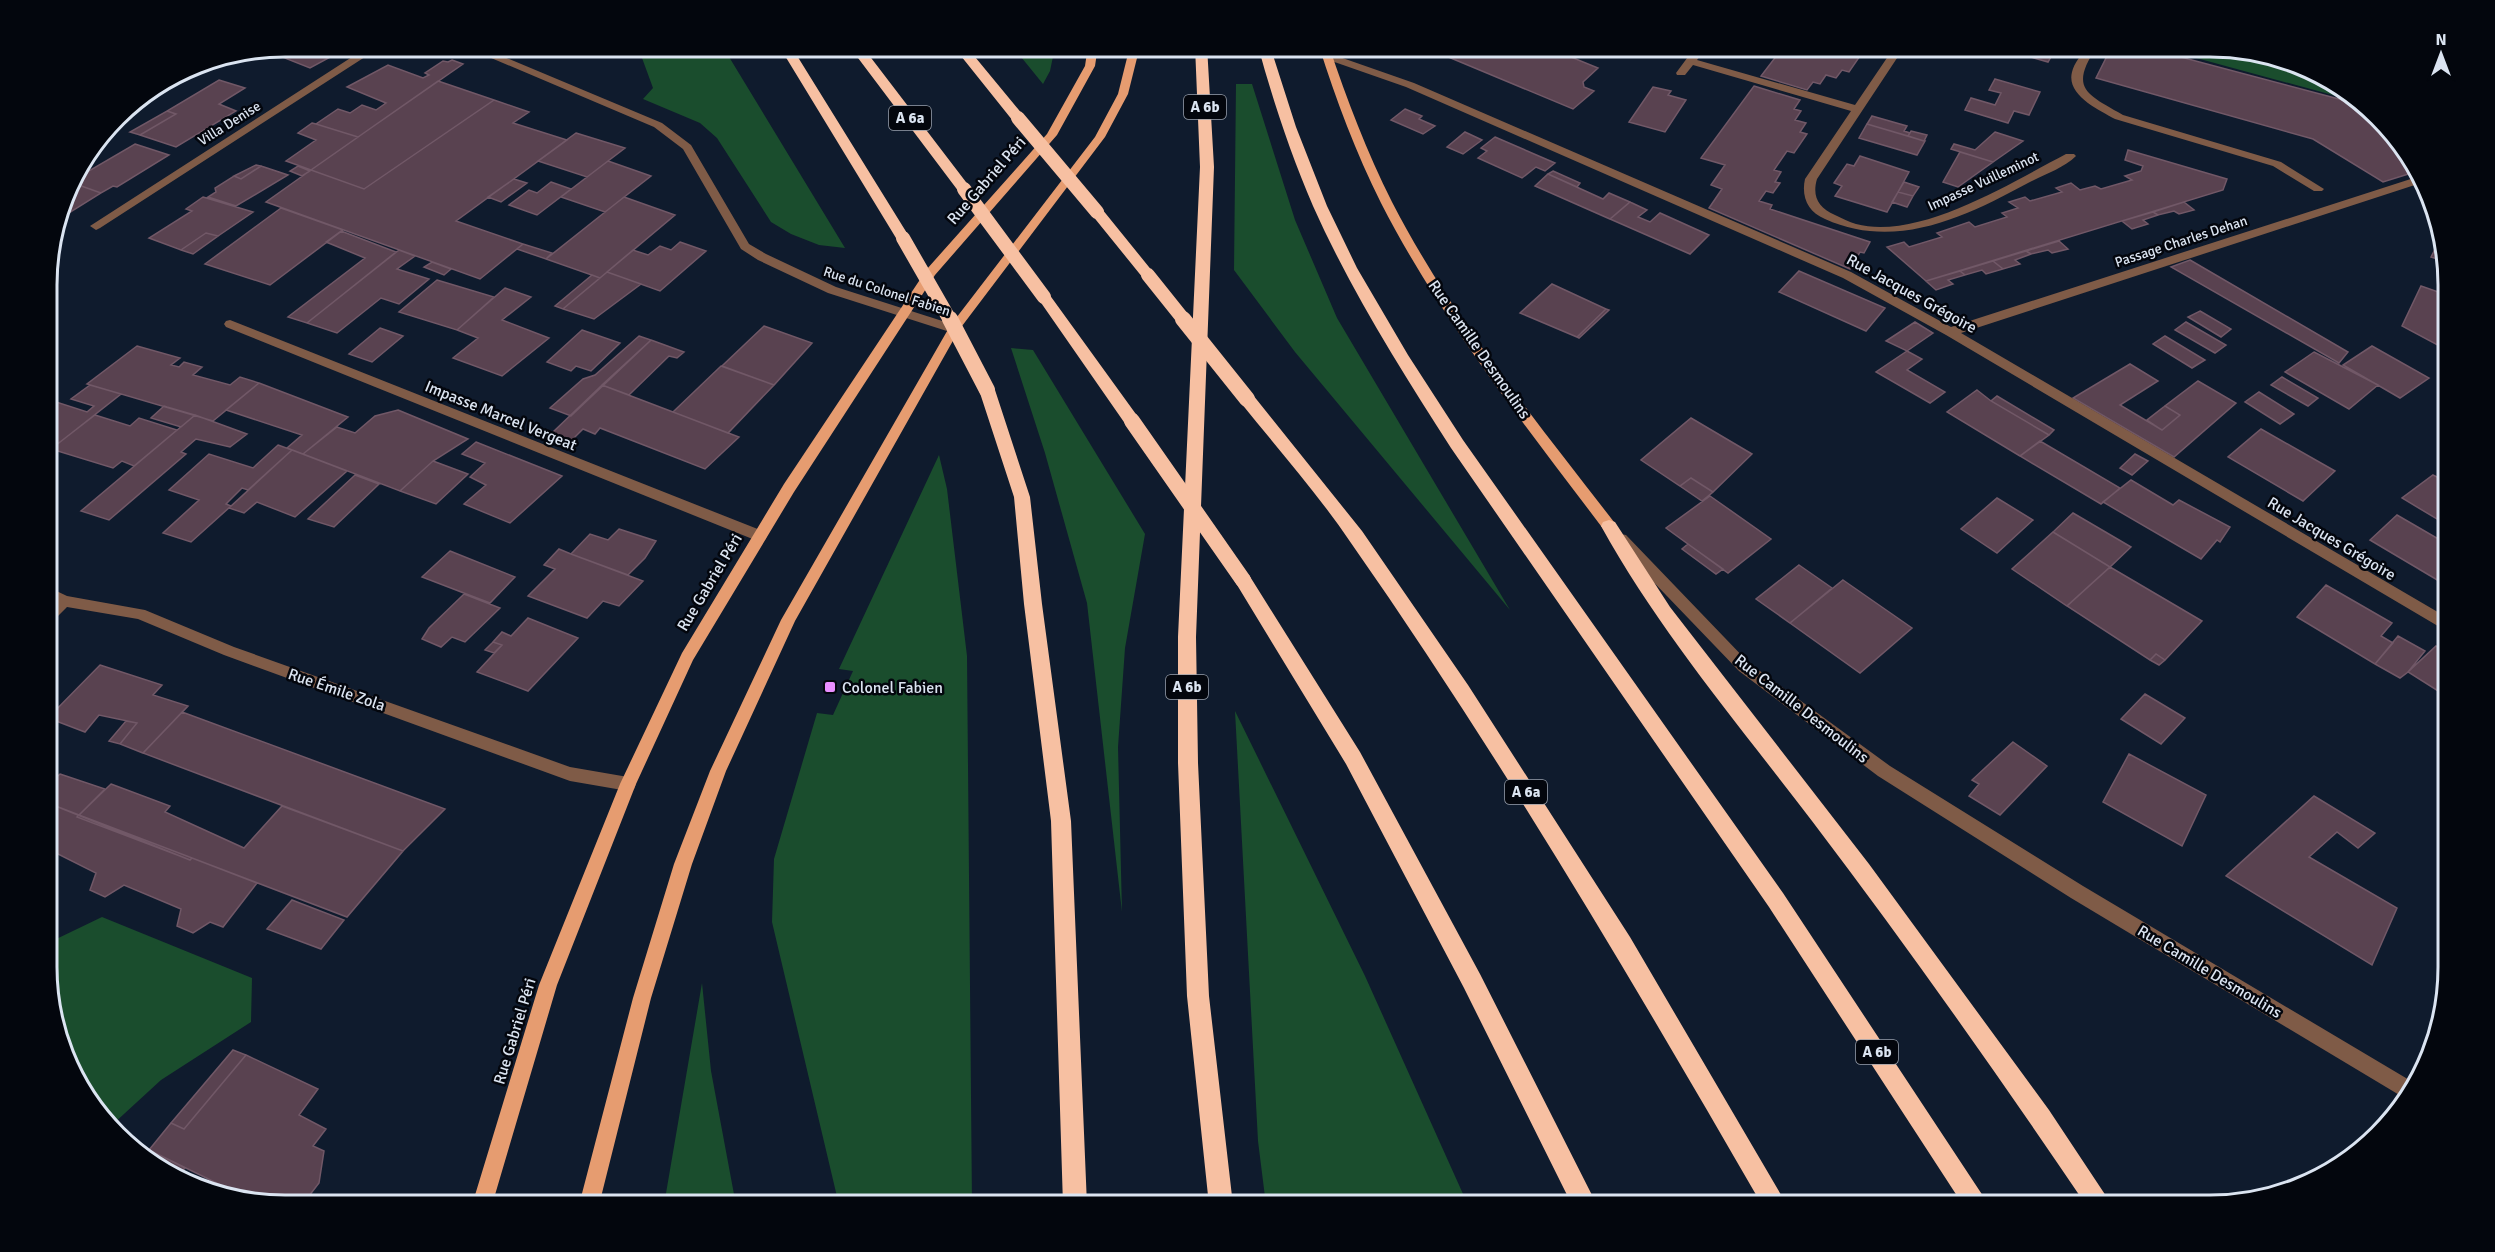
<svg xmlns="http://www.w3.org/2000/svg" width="2495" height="1252" viewBox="0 0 2495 1252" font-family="Signika,sans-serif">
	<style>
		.green { fill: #1a4d2d }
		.building { fill: #594250; stroke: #715867; stroke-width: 1.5 }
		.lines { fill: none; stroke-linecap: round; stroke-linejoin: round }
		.minor { fill: #7f5b47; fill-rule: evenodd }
		.major { fill: #e69c70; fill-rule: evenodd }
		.highway { fill: #f7c0a2; fill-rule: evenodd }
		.highway-bridge-far1 { stroke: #f7c0a2; stroke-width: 14 }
		.highway-bridge { stroke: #f7c0a2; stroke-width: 16 }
		.poi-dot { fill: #e98eff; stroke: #03060d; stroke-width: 2 }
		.labels { text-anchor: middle; stroke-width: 5; stroke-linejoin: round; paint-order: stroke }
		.far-street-label { font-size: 14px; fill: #dbe4f1; stroke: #03060d }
		.shield { fill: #03060d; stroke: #9aa1ad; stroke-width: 1.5 }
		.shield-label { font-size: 15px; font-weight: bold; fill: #dbe4f1 }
		.street-label { font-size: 16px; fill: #dbe4f1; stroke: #03060d }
		.poi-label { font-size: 16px; fill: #dbe4f1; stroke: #03060d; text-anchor: start }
		.rim { fill: none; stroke: #dbe4f1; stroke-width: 3 }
	</style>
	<rect width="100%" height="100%" fill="#0f1b2d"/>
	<!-- green -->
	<path class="green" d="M638 47H723L845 248 819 245 791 234 771 222 717 138 700 123 643 99 653 88Z
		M1013 47H1055L1050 71 1043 84Z
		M2156 47H2210L2320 75 2351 100Z
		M1236 84H1252L1295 220 1337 318 1510 610 1295 352 1234 270Z
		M1011 348 1033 350 1145 534 1125 648 1118 747 1122 912 1087 603 1045 453Z
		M939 455 947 489 967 656 972 1205H839L772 922 774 859 817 713 833 715 853 671 839 669Z
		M1235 711 1365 976 1468 1205H1266L1258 1141Z
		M102 917 252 978 251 1022 161 1080 112 1125C78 1098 55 1042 49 999 46 981 49 961 48 943Z
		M702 983 711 1071 736 1205H664Z"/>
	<!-- building -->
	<path class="building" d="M285 46H343L347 48 310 68 272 53Z
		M1422 46H1559L1570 51 1566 55 1598 68 1583 82 1584 87 1594 91 1573 109Z
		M1784 46H1858L1853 54 1860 56 1849 72 1842 70 1836 78 1826 75 1820 84 1813 82 1807 90 1761 76Z
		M1991 46H2057L2048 62Z
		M2112 46H2148L2159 49 2158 51 2354 103 2400 140 2418 171 2383 182 2313 139 2096 78Z
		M452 60 463 64 358 137 316 124 338 109 350 113 362 105 376 110 386 103 347 87 388 65 423 78 429 75 425 73 443 61 448 62Z
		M1995 79 2040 92 2029 115 2014 111 2008 123 1965 110 1971 98 1995 105 2001 93 1989 90Z
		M219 80 245 88 219 104 236 111 176 147 140 135 176 114 167 111Z
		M438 81 494 100 364 189 311 170Z
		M1754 86 1800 100 1794 109 1801 111 1795 120 1806 123 1800 132 1807 134 1794 153 1787 151 1774 170 1781 172 1775 182 1780 183 1773 193 1766 191 1759 201 1772 205 1770 209 1870 242 1864 253 1860 252 1850 269 1709 208 1722 189 1711 185 1725 165 1701 158Z
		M1653 87 1671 91 1668 95 1686 100 1665 132 1629 122Z
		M494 100 529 112 513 123 567 140 456 221 523 244 480 279 266 202 311 170 364 189Z
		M1405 109 1422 116 1419 119 1435 126 1423 134 1391 120Z
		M167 111 176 114 140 135 130 132Z
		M1872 116 1907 126 1904 131 1910 133 1908 136 1867 124Z
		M312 123 316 124 358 137 311 170 286 161 316 140 298 133Z
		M1867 124 1924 141H1925L1917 155 1859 138Z
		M1911 131 1927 135 1924 141 1908 136Z
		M1465 132 1482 140 1463 154 1447 147Z
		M1995 132 2023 141 1993 162 1951 149 1954 144 1975 150Z
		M576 133 625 148 587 177 538 161Z
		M1495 137 1555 163 1545 171 1536 167 1522 178 1478 158 1487 151 1481 148Z
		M135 144 169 155 117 187 113 186 101 193 70 182 80 168 89 171Z
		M2128 150 2227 179 2223 190 1926 281 1887 247 1904 242 1909 247 1942 237 1937 233 1969 222 1975 227 2007 217 2002 213 2018 208 2009 202 2025 197 2030 201 2062 192 2056 188 2071 183 2080 190 2095 186 2101 189 2132 180 2125 176 2141 171 2143 166 2125 160Z
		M1960 152 1993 162 1958 187 1943 182Z
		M1860 156 1909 172 1887 212 1835 196 1842 186 1834 183 1847 164 1854 166Z
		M608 161 651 176 605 212 561 197Z
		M256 165 261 166 241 179 234 176Z
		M261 166 288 175 236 206 208 197 216 192 215 188 234 176 241 179Z
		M298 166 310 171 302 176 290 171Z
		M1553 171 1580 183 1577 187 1548 174Z
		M1548 174 1603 199 1609 193 1630 202 1610 219 1535 186Z
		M514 179 527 183 501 202 488 197Z
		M70 182 101 193 61 218Z
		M551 182 571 189 537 215 509 205 529 190 537 193Z
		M1904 182 1919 187 1913 196 1898 192Z
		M1898 192 1913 196 1907 207 1892 202Z
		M203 197 253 212 218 236 206 233 181 250 149 238 192 211 186 209Z
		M624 197 675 215 600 278 546 259Z
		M1630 202 1647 210 1638 217 1650 222 1660 213 1709 235 1690 254 1610 219Z
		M2184 202 2194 210 2179 214 2174 211 2158 215 2153 212Z
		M281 208 343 230 270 285 205 264Z
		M2153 212 2158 215 2143 220 2148 224 2132 229 2122 221Z
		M341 231 396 252 307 323 288 317 365 258 326 242Z
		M206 233 218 236 193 254 181 250Z
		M2442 236 2447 254V262L2431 257Z
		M2059 241 2068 249 2052 253 2048 250 2031 254 2026 251Z
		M680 242 706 251 660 291 607 272 633 250 648 255 660 246 671 250Z
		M523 244 552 253 546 259 517 249Z
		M399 250 415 256 397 269 429 279 399 304 381 298 337 333 307 323Z
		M2026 251 2031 254 2015 260 2020 264 2003 269 1993 261Z
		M2190 260 2348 352 2339 363 2171 267Z
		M1993 261 2003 269 1986 274 1982 270 1965 275 1960 271Z
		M432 262 451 269 444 275 424 267Z
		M1799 271 1885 308 1866 331 1779 292Z
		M1960 271 1965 275 1948 280 1953 284 1936 290 1926 281Z
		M607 272 641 284 594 319 563 309Z
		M592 275 600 278 563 309 555 306Z
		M437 280 494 297 457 330 399 312Z
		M1552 284 1606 309 1577 337 1520 313Z
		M2421 286 2447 295V350L2402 326Z
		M505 288 531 297 502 320 549 338 502 376 453 358 478 338 457 330Z
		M1606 309 1609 310 1579 338 1577 337Z
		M2200 311 2231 329 2221 337 2188 317Z
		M1915 322 1933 333 1907 351 1886 341Z
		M2186 322 2226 345 2215 353 2175 330Z
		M764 326 812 343 774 385 722 366Z
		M380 328 403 336 372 362 349 354Z
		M582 330 620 343 591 371 576 366 571 371 547 362Z
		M639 336 651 340 571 416 550 408 583 379 595 375Z
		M2165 336 2205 360 2192 368 2153 344Z
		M651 340 684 352 677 358 669 356 629 395 602 385Z
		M137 346 180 358 171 365 179 367 184 362 202 367 193 375 230 385 240 377 259 383 213 421 87 384Z
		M2372 346 2429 378 2400 398 2343 365Z
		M1907 351 1922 359 1907 370 1945 392 1930 403 1876 372Z
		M2314 352 2378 385 2349 409 2285 372Z
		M2130 364 2158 381 2120 405 2162 430 2180 415 2165 406 2198 381 2236 403 2174 457 2073 398Z
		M721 366 774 385 728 433 673 412Z
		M2282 377 2318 398 2308 406 2271 385Z
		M259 383 348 417 303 454 287 448 302 435 226 410Z
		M90 385 121 394 50 450 47 449V399L87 412 94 406 71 399Z
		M602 385 673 412 739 437 705 469 600 428 595 434 583 429 571 441 551 434Z
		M1977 390 1991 401 2049 435 2020 456 1947 412Z
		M2259 392 2294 414 2280 424 2245 402Z
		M1997 396 2054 430 2049 435 1991 401Z
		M164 406 167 407 195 415 181 427 151 418Z
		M2165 406 2180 415 2162 430 2147 420Z
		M398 410 468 439 433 461 400 491 303 454 337 427 355 433 375 416Z
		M95 415 130 426 139 418 177 430 134 466 122 461 113 468 51 449Z
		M195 415 247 434 230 447 196 439 181 452 186 454 109 520 81 511Z
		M1691 418 1752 454 1713 492 1691 478 1680 486 1641 460Z
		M2261 429 2335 471 2303 501 2228 457Z
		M2040 441 2120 488 2101 504 2020 456Z
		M476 442 562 476 510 523 464 504 486 485 470 477 485 463 462 454Z
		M278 445 292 450 248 490 242 488 226 504 231 506 191 542 163 533 199 500 169 490 209 454 253 468Z
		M292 450 347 471 295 517 257 502 244 513 229 508Z
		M2135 454 2148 461 2132 475 2120 468Z
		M433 461 468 474 436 504 400 491Z
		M355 475 379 484 334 527 308 519Z
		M2433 475 2447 482V525L2402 498Z
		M1691 478 1713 492 1702 501 1680 486Z
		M2131 480 2173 505 2179 500 2230 527 2220 542 2217 540 2201 559 2103 502Z
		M1710 496 1771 539 1728 573 1666 528Z
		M1997 498 2033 520 1997 553 1961 529Z
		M2073 513 2131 547 2110 567 2053 532Z
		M2397 515 2447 544V573L2439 581 2370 540Z
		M619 529 656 541 645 558 628 575 571 554 590 534 608 540Z
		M2053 532 2110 567 2067 606 2012 569Z
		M1688 544 1723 569 1716 574 1682 549Z
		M559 549 571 554 643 581 619 606 603 601 587 618 528 596 555 569 544 565Z
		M450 551 515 577 490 603 422 577Z
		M1799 565 1832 588 1790 623 1756 599Z
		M2110 567 2202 621 2165 660 2156 654 2150 660 2067 606Z
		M1843 580 1912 628 1860 673 1790 623Z
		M2326 585 2392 623 2381 636 2393 643 2375 664 2297 617Z
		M464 594 500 608 465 642 452 637 441 647 422 639 429 628Z
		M528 618 578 638 528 691 477 672 502 645 493 642 502 632 511 636Z
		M2398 636 2425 651 2408 672 2400 678 2375 664Z
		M493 642 502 645 494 653 485 650Z
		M2436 646 2448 653V690L2443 694 2408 672Z
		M2156 654 2165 660 2159 665 2150 660Z
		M100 665 162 685 153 695 188 706 143 753 120 744 137 723 99 715 85 732 48 718Z
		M2145 694 2185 718 2161 744 2121 719Z
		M182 712 445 809 403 851 143 753Z
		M126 721 137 723 120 744 109 741Z
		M2013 742 2047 766 2000 815 1969 796 1979 784 1972 780Z
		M2129 754 2206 795 2182 846 2103 802Z
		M60 774 105 789 79 815 48 803V785Z
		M111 784 170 806 165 812 244 848 282 806 403 851 347 917 79 815Z
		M2314 796 2375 833 2358 848 2337 832 2309 857 2397 908 2372 965 2226 876Z
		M48 803 190 860 192 858 257 883 223 927 210 922 193 933 177 926 181 909 124 885 105 897 90 890 96 873 48 849Z
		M79 815 192 858 190 860 77 817Z
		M292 900 344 920 321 949 267 929Z
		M233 1050 246 1055 184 1129 171 1123Z
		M246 1055 318 1089 299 1115 326 1129 313 1146 324 1151 319 1183 302 1205 285 1206 241 1195 149 1150 171 1123 184 1129Z
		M131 1141 185 1168 176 1178Z"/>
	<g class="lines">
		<!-- minor -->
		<path class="minor" d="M369 46H382L100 228 96 230 90 226Z
			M463 46H478L662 123 691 145 749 244 766 254 836 287 958 326 960 329 954 333 950 332 828 293 758 260 741 249 683 149 654 127Z
			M1696 46H1707L1697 60 1855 105 1895 46H1905L1817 179C1812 196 1818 208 1835 215 1842 218 1849 222 1856 224 1919 241 2012 182 2066 154H2074L2076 156C2064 168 2043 175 2028 183 1965 217 1896 251 1825 219 1808 212 1801 197 1805 179L1851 111 1693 65 1685 75H1677L1676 73Z
			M2087 46H2097C2070 88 2084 93 2123 115L2281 162 2324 189 2322 191H2314L2273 166 2115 119C2099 110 2066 95 2072 72 2074 63 2082 54 2087 46Z
			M1323 54H1331L1414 83 1851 272 1951 327 2420 176 2424 182 1961 333 2448 618V632L1946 335 1843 278 1406 87 1323 58Z
			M230 320 765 532 767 536 765 540H755L226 327 224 324 226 321Z
			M1621 534 1626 535 1749 663 1890 766 2083 886 2416 1084 2406 1099 2071 898 1878 776 1739 671 1616 543 1614 539Z
			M48 587 67 596 145 610 234 647 570 767 628 777 634 779 636 784 634 789 628 791 570 781 224 655 138 619 67 607 53 621 48 623V608L53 602 48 600Z"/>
		<!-- major -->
		<path class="major" d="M1088 46H1098L1095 66 1057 135 935 275 794 492 693 660 636 784 557 985 492 1205H472L539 985 620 784 682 653 784 484 927 269 1047 134 1085 66Z
			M1130 46H1140L1128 94 1105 137 959 330 795 621 726 771 692 864 651 998 599 1205H579L633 998 674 864 710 771 781 620 950 326 1095 137 1118 94Z
			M1319 46H1329C1347 100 1367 152 1392 202 1452 318 1535 420 1614 522L1616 526 1614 530H1604C1525 425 1441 320 1381 203 1356 153 1336 100 1319 46Z"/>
		<!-- highway -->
		<path class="highway" d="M779 46H791L910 238 908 241 903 242 896 238Z
			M849 46H862L969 186 971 189 969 192H959Z
			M953 46H966L1023 115 1024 118 1023 121H1013Z
			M1195 46H1207L1214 167 1196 637 1198 763 1209 996 1233 1205H1209L1187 996 1178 763V637L1200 167Z
			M1258 46H1270L1296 127 1327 206 1357 268 1408 355 1463 440 1783 893 1989 1205H1963L1769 907 1451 448C1401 370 1351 291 1313 206 1291 155 1273 101 1258 46Z
			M1097 208 1102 209 1153 272 1155 275 1153 278H1143L1092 215 1090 212 1092 209Z
			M1044 292 1049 294 1138 417 1140 421 1138 425H1126L1037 297Z
			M987 385 993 386 995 390 1030 497 1042 604 1071 821 1087 1205H1063L1051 821 1024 604 1014 497 979 390 981 386Z
			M1247 394 1253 395 1362 531 1468 685 1630 937 1787 1205H1762C1632 980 1500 756 1351 543 1318 494 1278 449 1241 403L1239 399 1241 395Z
			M1609 520 1615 522 1670 607 1869 864 2049 1110 2112 1205H2086C1998 1075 1907 946 1812 821 1739 725 1659 631 1601 526L1603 522Z
			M1243 573 1249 575 1360 752 1480 974 1597 1205H1572L1464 988 1346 764 1234 580 1237 575Z"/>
		<!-- highway-bridge-far1 -->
		<path class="highway-bridge-far1" d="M1018 118 1097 212
			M964 189 1044 297
			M903 238 950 320
			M1148 275 1184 320"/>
		<!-- highway-bridge -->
		<path class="highway-bridge" d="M950 319 987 390
			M1183 319 1247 399
			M1132 421 1243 580"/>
	</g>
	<!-- markers -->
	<rect class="poi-dot" x="824" y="681" width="12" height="12" rx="3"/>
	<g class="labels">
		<!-- far-street labels -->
		<g class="far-street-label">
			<text transform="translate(229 123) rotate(-32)" y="5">Villa Denise</text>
			<text transform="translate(1983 181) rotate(-25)" y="5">Impasse Vuilleminot</text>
			<text transform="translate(2181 241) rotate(-18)" y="5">Passage Charles Dehan</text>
			<text transform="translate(887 291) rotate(18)" y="5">Rue du Colonel Fabien</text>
		</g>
		<!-- shield labels -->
		<g class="shield">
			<rect x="1184" y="95" width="42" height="24" rx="4.5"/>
			<rect x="889" y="106" width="42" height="24" rx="4.5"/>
			<rect x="1166" y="675" width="42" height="24" rx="4.5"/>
			<rect x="1505" y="780" width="42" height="24" rx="4.5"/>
			<rect x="1856" y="1040" width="42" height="24" rx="4.5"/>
		</g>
		<g class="shield-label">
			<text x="1205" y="112">A 6b</text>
			<text x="910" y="123">A 6a</text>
			<text x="1187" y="692">A 6b</text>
			<text x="1526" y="797">A 6a</text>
			<text x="1877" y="1057">A 6b</text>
		</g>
		<!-- street labels -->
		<g class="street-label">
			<text transform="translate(986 180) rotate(-49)" y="6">Rue Gabriel Péri</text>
			<text transform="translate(1912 293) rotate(29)" y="6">Rue Jacques Grégoire</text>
			<text transform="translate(1480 349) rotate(55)" y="6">Rue Camille Desmoulins</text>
			<text transform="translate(501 415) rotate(22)" y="6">Impasse Marcel Vergeat</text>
			<text transform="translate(2332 538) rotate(31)" y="6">Rue Jacques Grégoire</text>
			<text transform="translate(709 582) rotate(-59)" y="6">Rue Gabriel Péri</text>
			<text transform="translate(337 689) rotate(19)" y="6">Rue Émile Zola</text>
			<text transform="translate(1802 708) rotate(38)" y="6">Rue Camille Desmoulins</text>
			<text transform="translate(2210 971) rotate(31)" y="6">Rue Camille Desmoulins</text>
			<text transform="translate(514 1031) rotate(-73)" y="6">Rue Gabriel Péri</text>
		</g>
		<!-- poi labels -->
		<g class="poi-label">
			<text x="842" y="693">Colonel Fabien</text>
		</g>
	</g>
	<!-- crop -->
	<path d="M0 0H2495V1252H0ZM285 57H2210A228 228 0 0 1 2438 285V967A228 228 0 0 1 2210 1195H285A228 228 0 0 1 57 967V285A228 228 0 0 1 285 57Z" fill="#03060d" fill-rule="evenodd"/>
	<path class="rim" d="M285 57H2210A228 228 0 0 1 2438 285V967A228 228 0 0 1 2210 1195H285A228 228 0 0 1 57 967V285A228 228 0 0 1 285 57Z"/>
	<!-- north arrow -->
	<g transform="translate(2441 54)" stroke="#03060d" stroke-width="4.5" paint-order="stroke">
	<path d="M0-4.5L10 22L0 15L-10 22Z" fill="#dbe4f1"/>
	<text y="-9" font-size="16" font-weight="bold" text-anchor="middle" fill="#dbe4f1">N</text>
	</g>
</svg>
